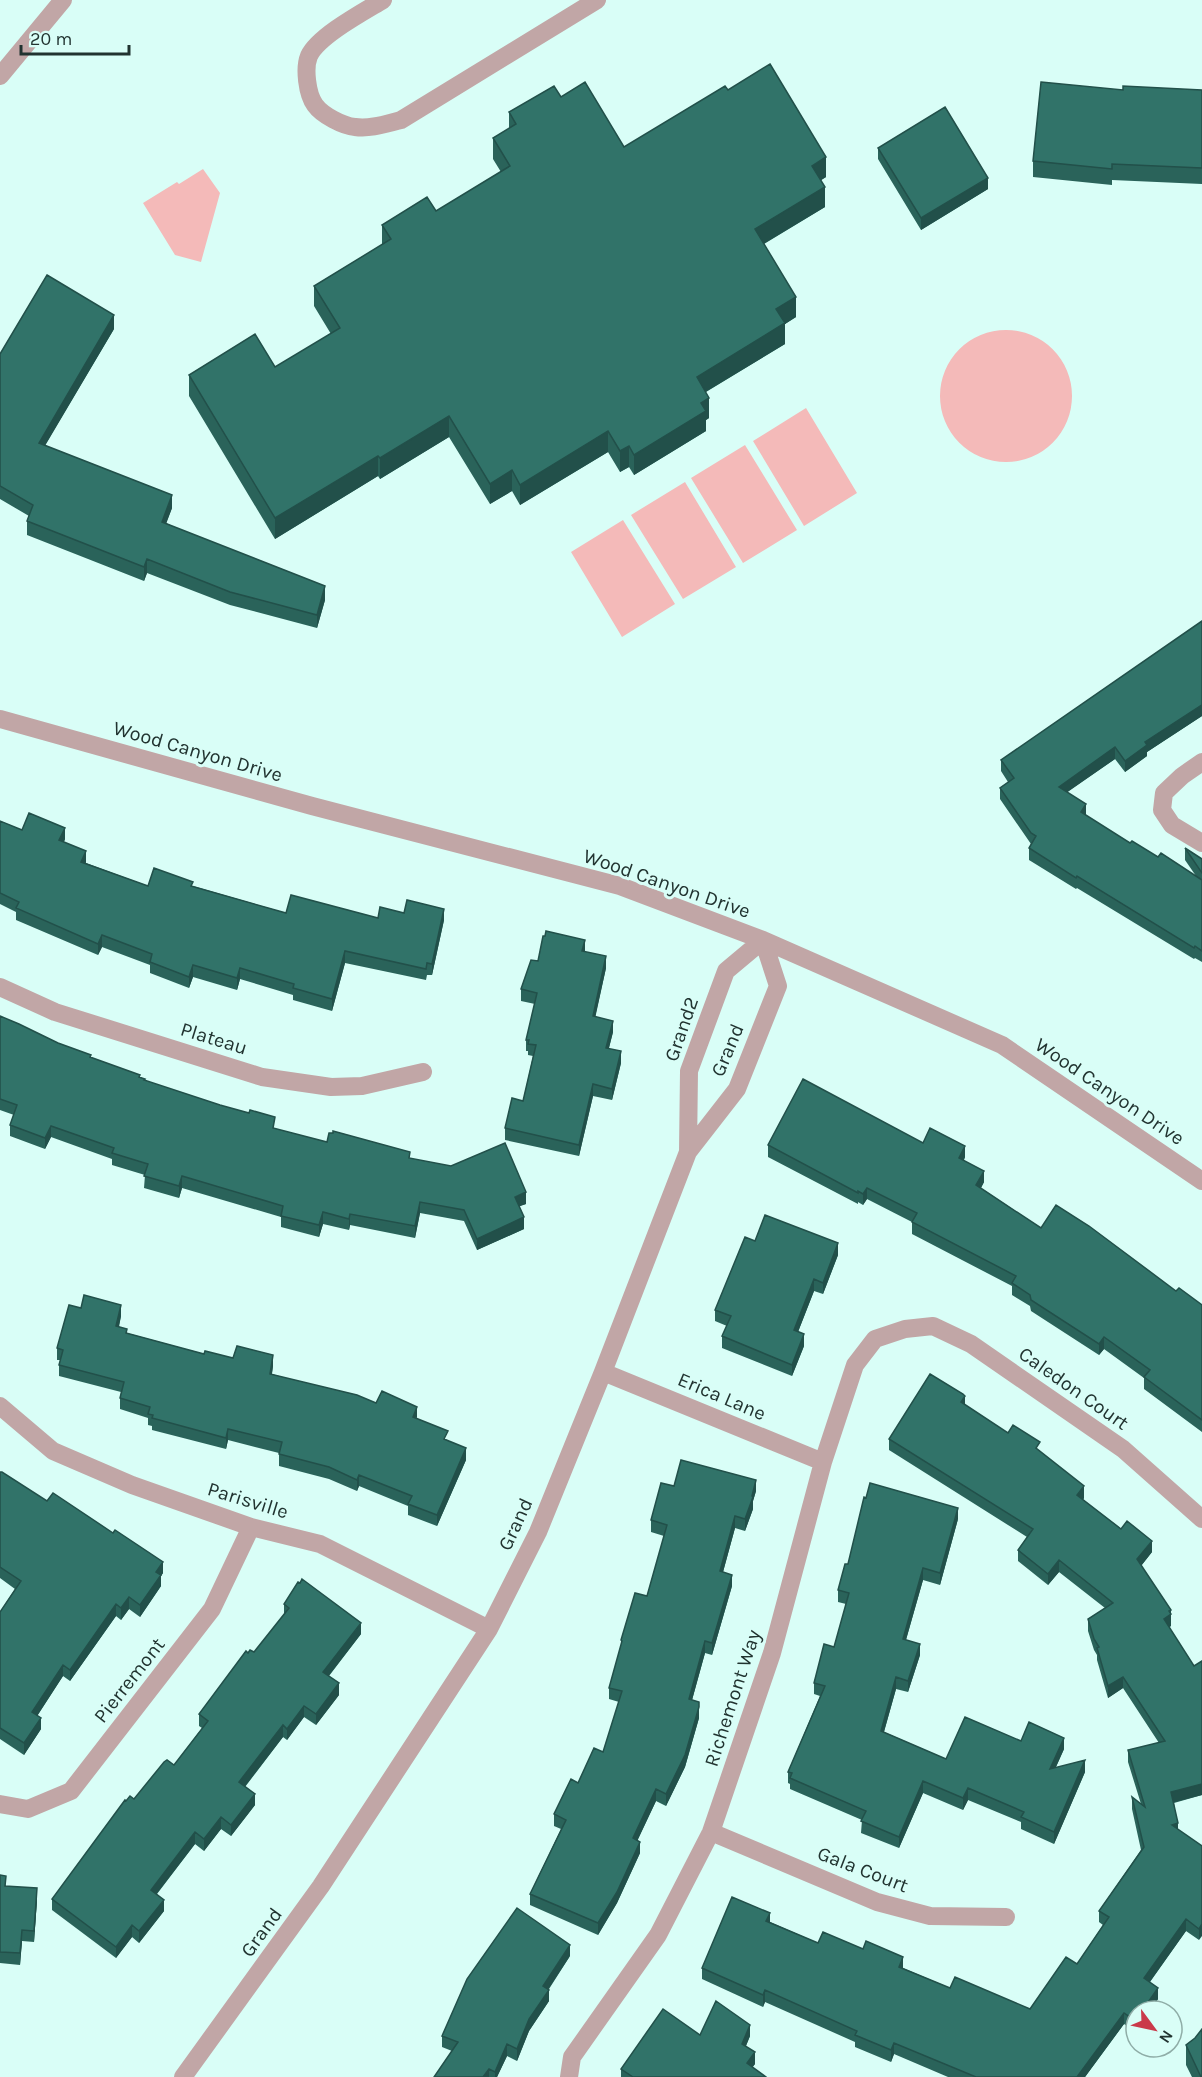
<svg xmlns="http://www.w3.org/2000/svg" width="1202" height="2077" viewBox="0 0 1202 2077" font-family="Karla,sans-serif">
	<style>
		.green { fill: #f4bab9 }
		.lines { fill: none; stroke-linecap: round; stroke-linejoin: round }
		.minor { stroke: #c1a6a6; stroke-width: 18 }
		.wall { fill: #2a635a }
		.shaded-wall { fill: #22504a }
		.building { fill: #317369; stroke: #22504a; stroke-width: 1.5 }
		.labels { text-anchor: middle; stroke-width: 6; stroke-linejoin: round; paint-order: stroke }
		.street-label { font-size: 20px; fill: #213330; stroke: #d9fef7 }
	</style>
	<rect width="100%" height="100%" fill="#d9fef7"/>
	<!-- green -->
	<path class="green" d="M203 169 220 193 201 262 175 255 143 203 177 182 179 184Z
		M940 396a66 66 0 1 1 132 0a66 66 0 1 1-132 0Z
		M806 408 857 493 804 526 753 441Z
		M745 445 797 530 743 563 691 478Z
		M685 482 736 567 683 599 631 515Z
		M623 520 675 604 622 637 571 552Z"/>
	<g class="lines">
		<!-- minor -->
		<path class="minor" d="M383 0C365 11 318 36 309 56 304 68 307 94 315 105 322 115 343 126 355 127 371 129 385 124 401 120L597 0
			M0 76 63 0
			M0 719 312 806 620 886 763 940 1002 1045 1202 1181
			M1202 762 1182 776 1164 793 1162 810 1172 825 1202 843
			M0 987 55 1012 262 1077 331 1087 362 1086 423 1072
			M688 1152 689 1071 726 971 763 940
			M603 1372 823 1462
			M0 1406 53 1451 132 1485 251 1527 320 1544 489 1629
			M0 1804 28 1809 71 1791 212 1609 251 1527
			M711 1832 877 1902 930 1916 1006 1917
			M183 2077 321 1886 489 1629 538 1532 603 1372 688 1152 737 1089 778 986 763 940
			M569 2077 572 2057 658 1935 711 1832 772 1653 823 1462 855 1365 875 1339 905 1329 933 1326 971 1344 1123 1449 1202 1519"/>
	</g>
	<!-- wall -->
	<path class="wall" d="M728 90 826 177 821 180 825 207 764 244 796 317 785 324V344L706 392 709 418 706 420V431L634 475 629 467 620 472 608 452 520 505 512 491 490 504 449 437 380 479 378 476 275 539 189 396V375L275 367 331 334 314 306V286L382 245V225L436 211 501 172 493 159V138L509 129V112L561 97 624 147Z
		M1123 90H1202V184L1112 180V185L1033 177V161Z
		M878 148 988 189 921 230 878 159Z
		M114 329 45 445 172 508 166 523 325 600 317 628 230 605 147 573 144 581 27 535V521L29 516 0 499V354Z
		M1202 621V716L1147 752V756L1125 772 1115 759 1067 792 1086 816 1130 843 1196 876 1185 860V848L1202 859V962L1195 958 1194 959 1077 888 1076 889 1029 860V848L1031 844 1000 799V788L1008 782 1001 771V760Z
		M0 821 22 830 65 839 64 842 86 863 148 886H193L286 913 378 918 444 920 432 975H427L426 980 345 963 332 1011 293 1000V995L240 979 237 990 193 977 189 988 150 973V965L102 947 98 955 16 920V912L0 904Z
		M584 952 606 968 595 1017 613 1032 609 1048 621 1063 612 1100 593 1096 579 1156 505 1140V1128L523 1101 533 1056 528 1055V1051H526V1040L535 1004 521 1001V989Z
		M0 1016 91 1058 140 1077 145 1081 275 1129 327 1142 410 1159 526 1204 519 1206 524 1229 477 1250 464 1221 420 1213 415 1238 350 1225 349 1230 323 1224 319 1237 281 1227V1217L182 1188 179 1198 144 1188 145 1175 112 1165V1159L51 1137 45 1149 10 1136V1125L14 1115 0 1110Z
		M923 1143 965 1157 964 1160 984 1182 981 1188 1041 1228 1176 1291 1202 1305V1432L1144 1389V1378L1104 1349 1099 1355 1031 1311 1030 1306 1012 1295V1286L912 1234V1222L867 1199 863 1205 858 1202V1204L768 1157V1145Z
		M755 1241 838 1255 823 1294 814 1291 798 1332 804 1346 792 1376 722 1348V1336L727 1326 715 1321V1310Z
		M81 1308 121 1316 119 1327 127 1333 204 1354 273 1366 272 1374 376 1403 417 1418 448 1441 466 1460 437 1526 408 1515V1506L359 1486 357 1491 329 1479 279 1466V1453L228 1440 226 1449 152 1430V1426L148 1425V1418L120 1409V1398L121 1392 59 1376V1365L61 1360H57V1348Z
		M965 1405 1008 1433 1040 1451 1084 1498 1083 1500 1152 1552 1141 1566 1171 1610V1626L1169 1627 1194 1666 1202 1661V1795L1174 1803 1178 1830 1202 1846 1199 1940 1186 1931 1150 1982 1158 1999 1150 2011H1136V2032L1124 2024 1085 2077H948L894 2054 891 2062 855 2047V2042L765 2002 763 2007 702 1979V1968L770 1922 818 1943 903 1968 950 1988 1030 2009 1077 1964 1103 1925 1099 1922V1911L1141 1850 1132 1809V1797L1141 1804 1128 1762V1750L1159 1743 1123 1688 1108 1698 1097 1660V1655L1094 1650 1088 1631V1619L1105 1608 1059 1572 1048 1585 1018 1561V1550L1027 1537 889 1450V1439Z
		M0 1472 163 1573 161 1576V1586L140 1617 129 1609 121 1620 116 1616 70 1681 63 1676 37 1716 41 1729 24 1755 0 1739V1612L15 1589 0 1578Z
		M674 1486 756 1491 753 1501V1509L745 1531 735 1528 723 1572 732 1586 712 1655 705 1653 692 1700 699 1718 685 1767 666 1806 656 1801 637 1841 640 1853 617 1903 598 1935 530 1905V1894L561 1829 554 1826V1814L603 1752 619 1702 609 1699V1688L621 1646V1640L647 1596 664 1536 651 1532V1520Z
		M958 1519 940 1585 923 1580 906 1640 920 1655 908 1692 896 1689 884 1732 946 1759 1021 1741 1064 1749 1056 1767 1085 1772 1054 1844 1021 1829V1822L968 1800 963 1810 923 1793 899 1848 861 1833 862 1820 790 1789V1784L788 1783V1772L820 1696 814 1694V1683L834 1647 846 1604 838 1602V1590Z
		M284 1604 361 1634 329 1676 339 1695 316 1725 304 1717 287 1740 283 1737 245 1787 255 1805 231 1836 221 1829 204 1851 195 1844 157 1894 164 1911 139 1943 132 1937 116 1958 52 1910V1899L126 1801 134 1799 174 1765 202 1728 199 1726V1714L248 1653 254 1652 284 1615Z
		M0 1875 6 1886 37 1900 34 1942 22 1941 20 1965 0 1963Z
		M570 1956 549 1989V2001L529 2031 517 2061 507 2056 497 2077H434L452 2051 442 2047V2036Z
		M700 2035 750 2036 746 2046 755 2064 752 2067 766 2077H621V2069Z
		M1195 2038 1202 2077H1192L1186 2065V2045Z"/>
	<!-- shaded-wall -->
	<path class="shaded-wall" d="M826 157V177L812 186V166Z
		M988 178V189L921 230V218Z
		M825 187V207L755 249V229Z
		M796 297V317L785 324V344L697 397V377L776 309Z
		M114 315V329L39 456V443Z
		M709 398V418L706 420V431L634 475V455L701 403Z
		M449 416V437L380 479V458Z
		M608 431V452L520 505V485Z
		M629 446V467L620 472V451Z
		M378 456V476L275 539V518Z
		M512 470V491L490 504V484Z
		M172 495V508L162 535V522Z
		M147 559V573L144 581V567Z
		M325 586V600L317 628V615Z
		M1202 705V716L1147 752V756L1125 772V761L1145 742Z
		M1115 747V759L1059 798V787Z
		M1086 804V816L1081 812Z
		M65 828V839L59 852V840Z
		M86 851V863L81 862Z
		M444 909V920L432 975V964Z
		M102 935V947L98 955V944Z
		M585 940V952L582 951Z
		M345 951V963L332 1011V999Z
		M606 956V968L593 1028V1016Z
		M193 965V977L189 988V977Z
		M240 968V979L237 990V978Z
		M613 1021V1032L606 1059V1048Z
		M621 1051V1063L612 1100V1089Z
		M593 1084V1096L579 1156V1145Z
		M51 1126V1137L45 1149V1138Z
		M965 1146V1157L959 1169V1158Z
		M984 1171V1182L976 1197V1185Z
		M182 1176V1188L179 1198V1186Z
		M867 1188V1199L863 1205V1194Z
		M526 1192V1204L515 1208V1197Z
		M420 1202V1213L415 1238V1226Z
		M323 1212V1224L319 1237V1225Z
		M350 1214V1225L349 1230V1219Z
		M524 1217V1229L477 1250V1239Z
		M838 1243V1255L823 1294V1283Z
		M814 1279V1291L794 1342V1330Z
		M121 1305V1316L116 1338V1326Z
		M804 1334V1346L792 1376V1365Z
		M1104 1337V1349L1099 1355V1344Z
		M273 1355V1366L270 1385V1374Z
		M965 1396V1407L961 1402Z
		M417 1407V1418L413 1417Z
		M228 1429V1440L226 1449V1438Z
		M466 1448V1460L437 1526V1515Z
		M359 1475V1486L357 1491V1480Z
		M756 1480V1491L753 1501V1509L745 1531V1519Z
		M1084 1486V1498L1077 1507V1495Z
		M958 1508V1519L940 1585V1573Z
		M735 1516V1528L720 1583V1571Z
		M1152 1541V1552L1137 1571V1559Z
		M1059 1560V1572L1048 1585V1574Z
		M163 1562V1573L161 1576V1586L140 1617V1605L156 1572Z
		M923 1568V1580L903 1650V1639Z
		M732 1575V1586L712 1655V1643Z
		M129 1597V1609L121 1620V1608Z
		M116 1604V1616L70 1681V1670Z
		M1171 1610V1626L1164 1630V1619Z
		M361 1623V1634L323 1683V1672Z
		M705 1641V1653L689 1711V1699Z
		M920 1644V1655L908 1692V1681Z
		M63 1665V1676L32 1724V1712Z
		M896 1677V1689L881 1742V1731Z
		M1123 1677V1688L1108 1698V1686Z
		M339 1683V1695L316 1725V1714Z
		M304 1706V1717L287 1740V1729Z
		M699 1707V1718L685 1767 666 1806V1794Z
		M41 1718V1729L24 1755V1743Z
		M283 1725V1737L239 1794V1782Z
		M1064 1738V1749L1050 1780V1769Z
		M1085 1760V1772L1054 1844V1832Z
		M923 1781V1793L899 1848V1837Z
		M1202 1784V1795L1171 1803V1792Z
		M968 1788V1800L963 1810V1798Z
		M656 1789V1801L633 1850V1838Z
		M255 1794V1805L231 1836V1825Z
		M221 1817V1829L204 1851V1839Z
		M1178 1823V1835L1172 1825Z
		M195 1832V1844L151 1901V1890Z
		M640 1842V1853L617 1903 598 1935V1923Z
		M37 1888V1900L34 1942V1931Z
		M164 1900V1911L139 1943V1931Z
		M770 1913V1924L766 1921Z
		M1186 1919V1931L1144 1990V1978Z
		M1202 1924V1936L1199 1940V1929Z
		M132 1925V1937L116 1958V1947Z
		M22 1930V1941L20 1965V1953Z
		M570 1945V1956L543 1997V1986Z
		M903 1957V1969L899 1967Z
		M1158 1988V1999L1150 2011H1142Z
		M549 1990V2001L529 2031 517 2061V2049L529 2019Z
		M765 1990V2002L763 2007V1995Z
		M1124 2013V2024L1085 2077H1077Z
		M750 2025V2036L742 2055V2044Z
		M894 2043V2054L891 2062V2050Z
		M507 2044V2056L497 2077H495V2072Z
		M755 2052V2064L747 2075V2063Z
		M489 2069V2077H483Z"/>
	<!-- building -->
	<path class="building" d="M770 64 826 157 812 166 825 187 755 229 796 297 776 309 785 323 697 377 709 398 701 403 706 411 634 455 629 446 620 451 608 431 520 485 512 470 490 484 449 416 380 458 378 456 275 518 189 375 255 334 275 367 340 328 314 286 391 239 382 225 427 197 436 211 510 166 493 138 516 124 509 112 554 86 561 97 585 82 624 147 725 86 728 90Z
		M1041 82 1123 90V86L1202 90V168L1112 164V169L1033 161Z
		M945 107 988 178 921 218 878 148Z
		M47 275 114 315 39 443 172 495 162 522 325 586 317 615 230 592 147 559 144 567 27 521 33 505 0 486V354Z
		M1202 621V705L1145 742 1147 745 1125 761 1115 747 1059 787 1086 804 1081 812 1130 843 1132 841 1158 857 1161 853 1202 880V951L1195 946 1194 948 1077 876 1076 878 1029 848 1036 836 1031 833 1000 788 1014 778 1001 760Z
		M29 813 65 828 59 840 86 851 81 862 148 886 154 868 193 882 191 886 286 913 291 895 378 918 380 907 404 913 407 900 444 909 432 964 427 963 426 969 345 951 332 999 293 988 294 984 240 968 237 978 193 965 189 977 150 962 152 954 102 935 98 944 16 908 19 902 0 893V821L22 830Z
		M1185 848 1202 859V873Z
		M546 931 585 940 582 951 606 956 593 1016 613 1021 606 1048 621 1051 612 1089 593 1084 579 1145 505 1128 512 1098 523 1101 536 1045 528 1044 529 1040H526L537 993 521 989 531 960 538 961 543 936H545Z
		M0 1016 19 1024 58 1043 91 1055 90 1057 140 1075 139 1077 145 1079 144 1080 220 1105 249 1113 250 1110 275 1117 273 1128 327 1142 329 1133H333V1131L410 1152 409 1158 451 1166 505 1143 526 1192 515 1197 524 1217 477 1239 464 1210 420 1202 415 1226 350 1214 349 1219 323 1212 319 1225 281 1216 283 1206 182 1176 179 1186 144 1176 148 1164 112 1153 114 1148 51 1126 45 1138 10 1125 17 1105 0 1099Z
		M803 1079 923 1143 930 1128 965 1146 959 1158 984 1171 976 1185 1041 1228 1056 1205 1089 1226 1176 1291 1179 1288 1202 1305V1420L1144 1377 1150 1370 1104 1337 1099 1344 1031 1300 1030 1295 1012 1283 1016 1276 912 1222 917 1213 867 1188 863 1194 858 1191V1193L768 1145Z
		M765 1215 838 1243 823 1283 814 1279 794 1330 804 1334 792 1365 722 1336 731 1316 715 1310 745 1237 755 1241Z
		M84 1295 121 1305 116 1326 127 1329 126 1333 204 1354 205 1351 233 1358 237 1346 273 1355 270 1374 357 1395 376 1403 382 1391 417 1407 413 1417 448 1431 444 1439 466 1448 437 1515 408 1504 412 1496 359 1475 357 1480 329 1467 279 1454 282 1442 228 1429 226 1438 152 1418 153 1415 148 1414 150 1407 120 1398 124 1382 59 1365 63 1350 57 1348 69 1305 81 1308Z
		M930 1374 963 1394 965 1396 961 1402 1008 1433 1013 1425 1040 1442 1036 1448 1084 1486 1077 1495 1121 1529 1127 1521 1152 1541 1137 1559 1171 1610 1169 1611 1171 1614 1164 1619 1194 1666 1202 1661V1784L1171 1792 1178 1823 1172 1825 1202 1846V1924L1199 1929 1186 1919 1144 1978 1158 1988 1142 2011H1136V2021L1124 2013 1077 2077H976L894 2043 891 2050 855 2035 857 2031 765 1990 763 1995 702 1968 732 1897 770 1913 766 1921 818 1943 823 1932 863 1949 866 1941 903 1957 899 1967 950 1988 955 1977 1030 2009 1066 1957 1077 1964 1109 1917 1099 1911 1144 1847 1132 1797 1145 1807 1128 1750 1165 1741 1123 1677 1108 1686 1097 1648 1099 1647 1094 1639 1088 1619 1113 1603 1059 1560 1048 1574 1018 1550 1033 1529 889 1439Z
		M681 1460 756 1480 752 1496 753 1497 745 1519 735 1516 720 1571 732 1575 712 1643 705 1641 689 1699 699 1702V1707L685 1755 666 1794 656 1789 633 1838 640 1842 617 1892 598 1923 530 1894 566 1820 554 1814 571 1779 578 1783 594 1748 603 1752 622 1691 609 1688 622 1641 621 1640 635 1593 647 1596 667 1525 651 1520 661 1483 674 1486Z
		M0 1472H2L47 1501 53 1493 113 1533 115 1530 163 1562 156 1572 161 1575 140 1605 129 1597 121 1608 116 1604 70 1670 63 1665 32 1712 41 1718 24 1743 0 1728V1612L21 1581 0 1567Z
		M870 1483 958 1508 940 1573 923 1568 903 1639 920 1644 908 1681 896 1677 881 1731 946 1759 965 1717 1021 1741 1029 1722 1064 1738 1050 1769 1085 1760 1054 1832 1021 1817 1024 1812 968 1788 963 1798 923 1781 899 1837 861 1821 866 1811 790 1778 792 1773 788 1772 825 1686 814 1683 824 1644 834 1647 849 1593 838 1590 845 1564H848L864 1497 866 1498Z
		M302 1579 361 1623 323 1672 339 1683 316 1714 304 1706 287 1729 283 1725 239 1782 255 1794 231 1825 221 1817 204 1839 195 1832 151 1890 164 1900 139 1931 132 1925 116 1947 52 1899 125 1800 126 1801 130 1796 134 1799 164 1762 167 1760 174 1765 208 1721 199 1714 246 1651 248 1653 250 1650 254 1652 289 1608 284 1604 298 1582 300 1583Z
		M0 1875 6 1876 5 1886 37 1888 34 1931 22 1930 20 1953 0 1952Z
		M517 1908 570 1945 543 1986 549 1990 529 2019 517 2049 507 2044 495 2072 489 2069 483 2077H434L458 2042 442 2036 467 1979Z
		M716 2001 750 2025 742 2044 755 2052 747 2063 766 2077H633L621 2069 663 2009 700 2035Z
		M1202 2029V2077H1201L1186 2045 1195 2038Z"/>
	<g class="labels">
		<!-- street labels -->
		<g class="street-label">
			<text transform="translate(198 751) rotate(16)" y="7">Wood Canyon Drive</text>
			<text transform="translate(667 883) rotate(19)" y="7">Wood Canyon Drive</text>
			<text transform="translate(681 1029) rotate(-71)" y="7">Grand2</text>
			<text transform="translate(214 1038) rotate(17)" y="7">Plateau</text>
			<text transform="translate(727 1050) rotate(-67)" y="7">Grand</text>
			<text transform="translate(1110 1091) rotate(34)" y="7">Wood Canyon Drive</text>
			<text transform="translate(1074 1388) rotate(35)" y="7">Caledon Court</text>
			<text transform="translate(722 1396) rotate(23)" y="7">Erica Lane</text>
			<text transform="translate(248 1500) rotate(17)" y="7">Parisville</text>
			<text transform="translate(515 1524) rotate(-65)" y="7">Grand</text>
			<text transform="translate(129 1680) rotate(-52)" y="7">Pierremont</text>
			<text transform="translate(732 1698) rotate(-72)" y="7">Richemont Way</text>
			<text transform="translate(863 1869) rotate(21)" y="7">Gala Court</text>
			<text transform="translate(261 1932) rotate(-54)" y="7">Grand</text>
		</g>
	</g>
	<!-- north arrow -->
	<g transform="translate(1154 2029) rotate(123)"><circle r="28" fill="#d9fef7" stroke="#8fada7" stroke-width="1.5"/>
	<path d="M0-4.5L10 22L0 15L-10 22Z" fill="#ca3a4a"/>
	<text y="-9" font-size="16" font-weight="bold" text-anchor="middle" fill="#213330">N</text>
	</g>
	<!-- scale -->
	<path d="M21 45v9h108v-9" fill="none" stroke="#213330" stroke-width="3"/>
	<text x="30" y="45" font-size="18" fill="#213330" stroke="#d9fef7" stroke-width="4.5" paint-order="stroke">20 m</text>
</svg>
